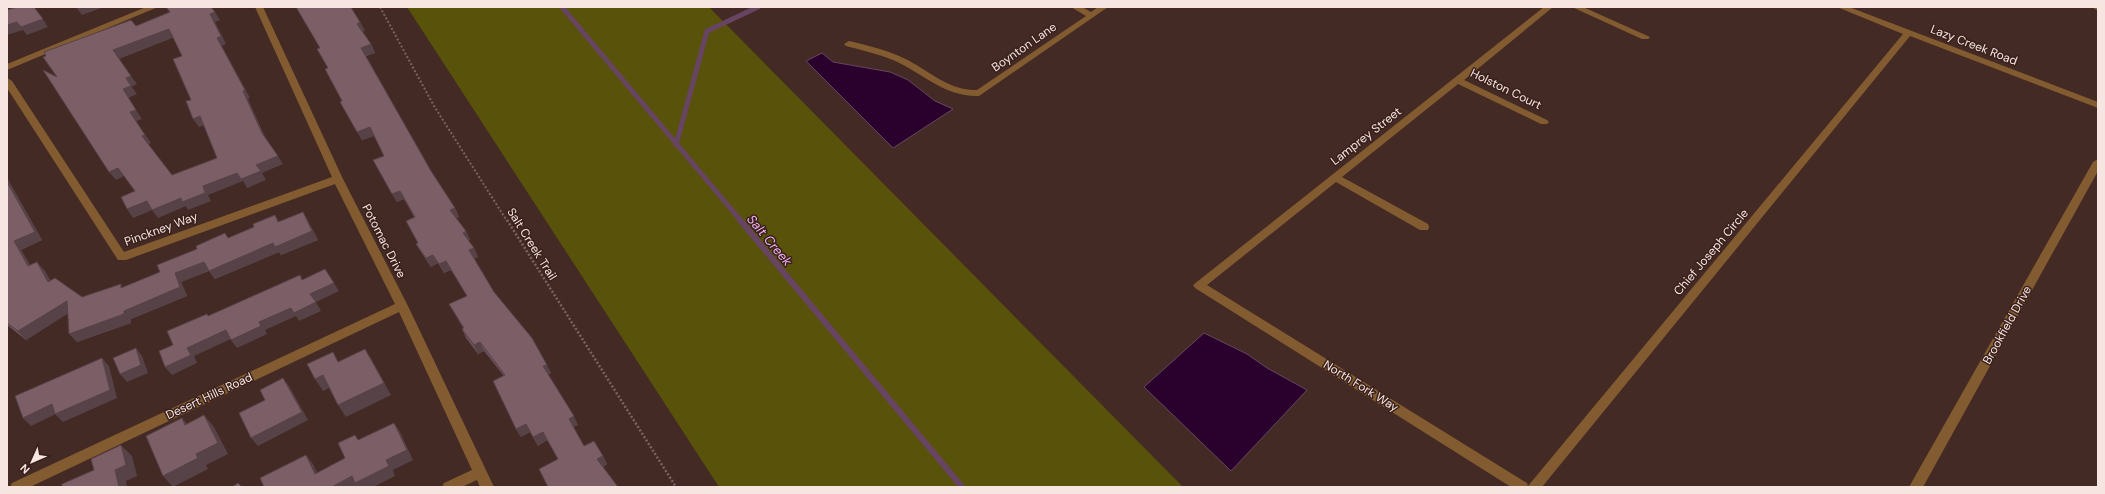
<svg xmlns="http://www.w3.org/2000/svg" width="2105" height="494" viewBox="0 0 2105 494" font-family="'DM Sans',sans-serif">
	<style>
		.green { fill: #59520b }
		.water { fill: #29012c; stroke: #674562 }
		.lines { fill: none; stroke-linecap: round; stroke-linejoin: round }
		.stream-far1 { stroke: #674562; stroke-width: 5 }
		.stream { stroke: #674562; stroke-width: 6 }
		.path-far1 { stroke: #7c645f; stroke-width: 2; stroke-dasharray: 2 2; stroke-linecap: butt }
		.path { stroke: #7c645f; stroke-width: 2.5; stroke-dasharray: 2 2; stroke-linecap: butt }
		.minor { fill: #825c30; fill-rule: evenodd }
		.wall { fill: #6b5159 }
		.shaded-wall { fill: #574248 }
		.building { fill: #7c5e67; stroke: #574248; fill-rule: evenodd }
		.labels { text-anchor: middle; stroke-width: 3; stroke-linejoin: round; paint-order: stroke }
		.street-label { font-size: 12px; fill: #f7e5e1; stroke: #3a201b }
		.water-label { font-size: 13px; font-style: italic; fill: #f2b3f6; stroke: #3a201b }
	</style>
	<rect width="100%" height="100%" fill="#442a24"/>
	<!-- green -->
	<path class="green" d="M407 7H709L1183 487H719Z"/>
	<!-- water -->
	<path class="water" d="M822 53 833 62 890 72 908 80 935 101 953 109 893 148 806 61Z
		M1204 333 1247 354 1267 368 1307 390 1231 471 1144 387Z"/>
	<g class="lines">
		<!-- stream-far1 -->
		<path class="stream-far1" d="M562 7 741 221
			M676 145 707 31 758 7"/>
		<!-- stream -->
		<path class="stream" d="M740 220 962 487"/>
		<!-- path-far1 -->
		<path class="path-far1" d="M380 7 434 106 507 221"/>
		<!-- path -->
		<path class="path" d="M507 220 676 487"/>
		<!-- minor -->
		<path class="minor" d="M146 7H158L7 70V64Z
			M255 7H263L343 179 408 306 494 487H480L477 480 462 487H442L444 483 472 470 399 312 30 487H10L12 483 395 304 335 184 126 260H118L7 88V78L12 81 124 252 332 177Z
			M1071 7H1082L1091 12 1098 7H1108L979 96C944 97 923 73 893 60 878 54 861 50 846 46L844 44 849 41C866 45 883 49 899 56 926 67 946 91 977 90L1086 16Z
			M1544 7H1553L1464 80 1547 120 1549 122 1547 124H1541L1458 84 1342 177 1428 224 1429 227 1428 230H1420L1336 182 1207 285 1527 483 1528 486 1903 34 1837 7H1849L2098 102V108L1910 36 1542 487H1511L1195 288 1193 285Z
			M1572 7H1583L1650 37 1648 39H1642Z
			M2092 7H2098V11Z
			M2098 159V171L1923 487H1909L2093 162Z"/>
	</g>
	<!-- wall -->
	<path class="wall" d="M360 22 365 31H362L371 44 375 53 366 56 431 171 455 208 459 217 456 218 466 231 470 240 468 241 474 248 478 257 474 258 494 292 551 373 548 374 578 425 573 427 584 446 603 456 607 464 603 467 558 459 547 440 538 446 530 432 521 437 516 429 504 376 484 351 478 354 466 338 462 329 463 328 449 304 467 296 451 270 444 273 438 263 431 267 421 252 416 244 418 243 414 217 404 199 397 202 373 160 384 156 374 136 362 140 340 102 342 101 328 68 317 49 319 48Z
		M7 178 42 240 21 250 30 265 45 271 50 281 82 297 123 287 160 272 229 238 254 227 275 215 279 222 303 212 308 221 318 240 281 255 279 252 215 279 209 271 181 282 187 296 131 319V323L77 342 68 313 26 340 7 325Z"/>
	<!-- shaded-wall -->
	<path class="shaded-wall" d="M76 7H104L82 15Z
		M215 12 220 20 215 22 226 44 222 46 250 98 248 99 267 141 262 133 217 38 210 14Z
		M43 19 48 27 27 35 23 30 7 35V25L17 22Z
		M360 22 365 31 361 32 357 24Z
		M169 29 175 37 119 59 113 50Z
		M371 44 375 53 365 56 361 48Z
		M131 76 137 84 131 87 126 78Z
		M131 86 137 94 128 98 142 119 136 121 151 143 148 144 142 136 130 112 123 89Z
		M200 116 205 125 199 127 193 119Z
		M370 127 374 136 362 140 357 132Z
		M278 156 283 164 262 173 266 180 247 188 243 181 208 195 211 201 188 210 186 206 158 218 152 210 133 218 127 209 147 201 203 186Z
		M118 168 124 176 116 180 109 172Z
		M7 178 42 240 21 250 36 275 28 266 14 241Z
		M400 191 404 199 397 202 392 194Z
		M455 208 459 217 454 219 450 210Z
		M303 212 308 221 318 240 281 255 279 252 215 279 209 271 273 243Z
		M466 231 470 240 467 241 463 233Z
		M474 248 478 257 474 259 469 250Z
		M433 255 438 263 431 267 426 258Z
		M446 261 451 270 444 273 439 264Z
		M37 262 45 271 56 290 48 282Z
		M204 262 210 270 181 282 187 296 131 319V323L77 342 69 334 124 311 175 273Z
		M334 283 339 291 316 302 310 294Z
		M67 301 75 309 26 340 18 331Z
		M316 302 321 311 299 321 296 316 265 330 267 334 237 348 231 340 259 322 291 308Z
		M226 330 233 338 194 356 197 363 172 375 165 367 187 348Z
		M480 342 484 351 478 354 474 345Z
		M136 348 142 356 148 373 127 382 120 374Z
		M365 349 372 360 391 395 346 417 338 405Z
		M102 358 109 366 117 398 63 422 55 414Z
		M547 365 551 373 548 375 543 366Z
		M323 375 331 387 323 391 315 379Z
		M283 378 289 386 308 420 258 446 251 438Z
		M52 404 60 412 31 426 23 418Z
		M204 415 214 427 228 454 206 465 208 469 173 487 163 476 196 454Z
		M574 416 578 425 573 427 569 419Z
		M182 418 192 430 185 425Z
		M394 423 400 432 413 460 393 470 395 476 373 487H332L352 476 386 460Z
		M526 424 530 432 521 437 516 429Z
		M543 432 547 440 538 446 533 437Z
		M121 445 132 456 137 476 126 481 127 487H119L115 470Z
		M306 455 313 464 322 483 315 474Z
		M603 456 607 464 601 468 597 459Z"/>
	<!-- building -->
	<path class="building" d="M17 7H34L43 19 21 27 17 22 7 25V10Z
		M166 7H211L215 12 210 14 221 36 217 38 245 90 243 91 262 133 278 156 256 165 261 171 241 179 237 173 203 186 205 193 182 202 181 198 152 210 147 201 127 209 121 197 135 191 118 168 109 172 43 70 57 77 43 57 46 56 44 52 131 20 136 26 170 12ZM169 29 182 56 173 59 191 100 186 101 193 119 200 116 217 158 172 175 142 136 145 135 130 112 136 110 123 89 131 86 126 78 131 76 113 50Z
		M296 7H351L352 9 360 22 357 24 371 44 361 48 431 171 455 208 450 210 466 231 463 233 474 248 469 250 494 292 532 338 547 365 543 366 574 416 569 419 584 446 594 441 603 456 597 459 618 487H548L539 469 558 459 543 432 533 437 526 424 516 429 493 381 505 375 480 342 474 345 462 329 464 328 449 304 467 296 446 261 439 264 433 255 426 258 416 244 418 243 406 221 415 217 400 191 392 194 373 160 384 156 370 127 357 132 340 102 342 101 325 69 328 68 317 49 320 48Z
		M7 182 35 232 14 241 28 266 37 262 48 282 55 278 82 297 121 284V288L160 272 157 265 197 249 196 246 225 233 228 238 254 227 253 224 275 215 278 222 303 212 312 231 275 247 273 243 209 271 204 262 175 273 180 287 124 311V314L69 334 67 301 18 331 7 323Z
		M325 269 334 283 310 294 316 302 294 313 291 308 259 322 261 326 231 340 226 330 187 348 191 355 165 367 159 351 173 345 167 331 207 314 208 316 300 275 302 280Z
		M136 348 141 365 120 374 113 358Z
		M365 349 384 383 338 405 323 375 315 379 307 364 333 352 338 362Z
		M102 358 110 390 55 414 52 404 23 418 15 396Z
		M283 378 302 412 251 438 239 413 265 400 260 390Z
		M204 415 218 443 196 454 198 458 163 476 146 436 182 418 185 425Z
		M394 423 407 450 386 460 389 466 355 483 352 476 332 487H264L260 478 306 455 315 474 345 458 338 443 355 435 358 440Z
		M121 445 126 465 115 470 119 487H62V484L94 470 91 459Z
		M238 483 242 487H232Z"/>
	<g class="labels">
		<!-- street labels -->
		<g class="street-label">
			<text transform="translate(1974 45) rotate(21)" y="4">Lazy Creek Road</text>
			<text transform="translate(1024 47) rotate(-35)" y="4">Boynton Lane</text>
			<text transform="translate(1506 89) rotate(26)" y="4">Holston Court</text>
			<text transform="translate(1366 136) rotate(-38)" y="4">Lamprey Street</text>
			<text transform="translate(161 229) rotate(-20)" y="4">Pinckney Way</text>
			<text transform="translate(384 241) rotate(63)" y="4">Potomac Drive</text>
			<text transform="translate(532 244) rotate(58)" y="4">Salt Creek Trail</text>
			<text transform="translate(1711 252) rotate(-50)" y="4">Chief Joseph Circle</text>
			<text transform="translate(2007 325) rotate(-61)" y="4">Brookfield Drive</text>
			<text transform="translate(1361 386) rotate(32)" y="4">North Fork Way</text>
			<text transform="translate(209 396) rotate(-25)" y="4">Desert Hills Road</text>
		</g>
		<!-- water labels -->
		<g class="water-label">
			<text transform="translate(770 240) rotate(50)" y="5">Salt Creek</text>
		</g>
	</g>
	<!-- border -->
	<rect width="2105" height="494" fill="none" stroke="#f7e5e1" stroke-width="16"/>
	<!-- north arrow -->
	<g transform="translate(32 462) rotate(225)" stroke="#3a201b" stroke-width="3" paint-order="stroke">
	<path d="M0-3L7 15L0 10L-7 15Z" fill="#f7e5e1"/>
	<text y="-6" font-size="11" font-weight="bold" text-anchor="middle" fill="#f7e5e1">N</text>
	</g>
</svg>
